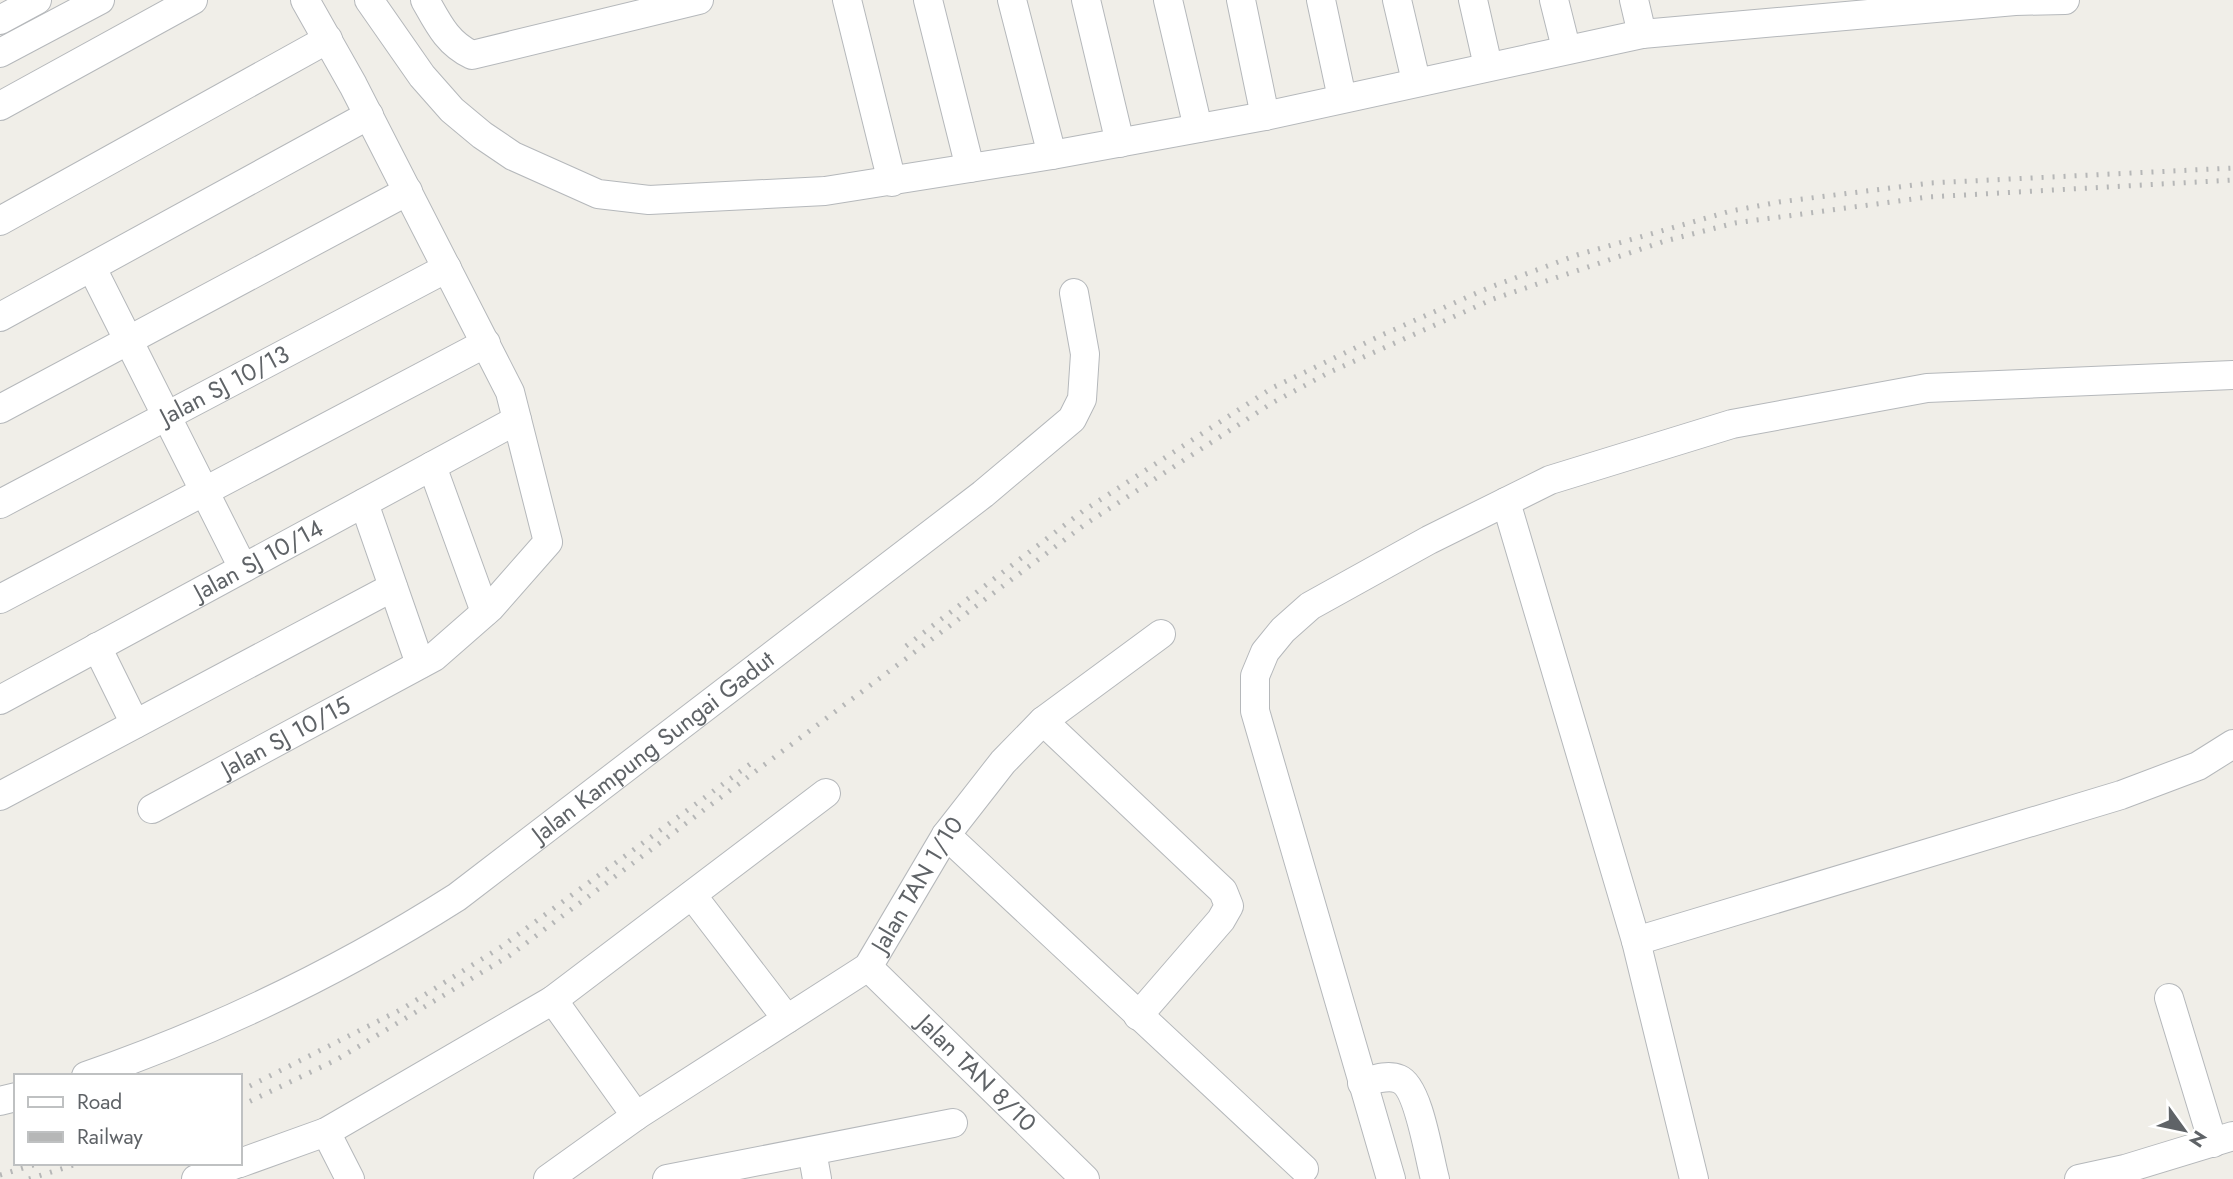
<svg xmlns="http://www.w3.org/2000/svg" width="2233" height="1179" viewBox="0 0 2233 1179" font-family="Jost,sans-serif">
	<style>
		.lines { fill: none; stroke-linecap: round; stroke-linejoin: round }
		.minor-casing { stroke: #b5b8bb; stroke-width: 30 }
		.minor { stroke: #fff; stroke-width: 28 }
		.rail { stroke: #b6b7b7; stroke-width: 5; stroke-dasharray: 2 9; stroke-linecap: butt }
		.labels { text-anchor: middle; stroke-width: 5; stroke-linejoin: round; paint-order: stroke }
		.street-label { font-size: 24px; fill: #5f6367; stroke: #fff }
	</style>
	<rect width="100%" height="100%" fill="#f0eee8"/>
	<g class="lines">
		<!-- minor casing -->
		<g class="minor-casing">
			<g id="minor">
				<path d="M369 0 422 76 452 110 482 135 513 156 598 194 649 200 825 191 1052 155 1265 116 1642 34 2015 1 2065 0"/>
				<path d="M425 0C438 23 447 43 472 55L699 0"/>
				<path d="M847 0 892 182"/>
				<path d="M928 0 970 168"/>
				<path d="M1012 0 1052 155"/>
				<path d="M1086 0 1120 143"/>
				<path d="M1168 0 1198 128"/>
				<path d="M1241 0 1265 116"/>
				<path d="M1321 0 1342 98"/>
				<path d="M1397 0 1416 81"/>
				<path d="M1473 0 1488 66"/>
				<path d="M1554 0 1566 48"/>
				<path d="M1634 0 1642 34"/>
				<path d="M0 20 37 0"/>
				<path d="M0 53 100 0"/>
				<path d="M0 106 193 0"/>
				<path d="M0 221 328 39"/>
				<path d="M92 268 243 568"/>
				<path d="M0 317 369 115"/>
				<path d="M0 409 408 191"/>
				<path d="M432 466 485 612"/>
				<path d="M1506 502 1636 941 1694 1179"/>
				<path d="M364 503 420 664"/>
				<path id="s1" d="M0 504 447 268"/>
				<path d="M0 599 486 343"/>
				<path d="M97 647 135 724"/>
				<path id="s2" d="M0 700 517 420"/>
				<path d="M1043 721 1223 891 1229 906 1221 920 1138 1016"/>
				<path d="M0 796 393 587"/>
				<path id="s3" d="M152 809 434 657 490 608 548 542 510 392 353 85 305 0"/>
				<path d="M946 835 1304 1169"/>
				<path d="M692 895 787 1019"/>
				<path d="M1636 941 2121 795 2198 766 2233 744"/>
				<path id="s4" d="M868 967 1085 1179"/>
				<path d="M2169 998 2213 1143"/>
				<path d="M553 1000 636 1116"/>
				<path id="s5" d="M86 1076C219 1030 339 972 457 897L983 494 1072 419 1082 399 1085 354 1074 293"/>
				<path d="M1362 1083C1373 1080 1387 1074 1399 1079 1419 1087 1429 1158 1435 1179"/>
				<path d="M0 1101 16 1097"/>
				<path d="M326 1132 350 1179"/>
				<path d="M812 1151 817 1179"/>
				<path d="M240 1163 326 1132 553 1000 826 793"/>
				<path d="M196 1179 239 1163"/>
				<path id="s6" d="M548 1179 636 1116 868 967 946 835 1003 762 1043 721 1161 634"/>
				<path d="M667 1179 953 1123"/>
				<path d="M1391 1179 1255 711V676L1265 652 1283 630 1310 606 1429 540 1550 480 1732 424 1927 388 2233 375"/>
				<path d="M2079 1179 2125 1169 2233 1136"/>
			</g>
		</g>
		<!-- minor -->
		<use href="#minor" class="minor"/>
		<!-- rail -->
		<path class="rail" d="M906 646 1083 511 1272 388 1384 334 1488 288 1577 255 1731 211 1779 202 1930 183 2233 168
			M240 1091 402 1009 501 947 753 762
			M240 1106 336 1060 509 956 1087 523 1272 403 1330 372 1493 299 1665 241 1735 223 1928 197 2233 180
			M0 1175 40 1163
			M29 1179 80 1163"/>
	</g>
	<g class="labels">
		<!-- street labels -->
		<g class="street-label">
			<text dy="8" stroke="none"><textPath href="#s1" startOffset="254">Jalan SJ 10/13</textPath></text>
			<text dy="8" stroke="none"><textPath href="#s2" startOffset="294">Jalan SJ 10/14</textPath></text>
			<text dy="8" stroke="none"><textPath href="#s3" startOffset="152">Jalan SJ 10/15</textPath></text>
			<text dy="8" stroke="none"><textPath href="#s5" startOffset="660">Jalan Kampung Sungai Gadut</textPath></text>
			<text dy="8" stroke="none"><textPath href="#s6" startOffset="480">Jalan TAN 1/10</textPath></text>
			<text dy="8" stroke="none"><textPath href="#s4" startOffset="152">Jalan TAN 8/10</textPath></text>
		</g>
	</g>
	<!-- legend -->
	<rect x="14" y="1074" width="228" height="91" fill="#ffffff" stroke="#bfc1c2" stroke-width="2"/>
	<rect x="28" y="1097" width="35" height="10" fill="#ffffff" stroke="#bfc1c2" stroke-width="2"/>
	<text x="77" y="1109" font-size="21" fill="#5f6367">Road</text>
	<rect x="28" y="1132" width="35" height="10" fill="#b6b7b7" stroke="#bfc1c2" stroke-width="2"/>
	<text x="77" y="1144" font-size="21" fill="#5f6367">Railway</text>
	<!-- north arrow -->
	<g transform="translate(2184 1130) rotate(123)" stroke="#ffffff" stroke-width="5" paint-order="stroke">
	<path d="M0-5L12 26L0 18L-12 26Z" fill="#5f6367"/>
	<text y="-10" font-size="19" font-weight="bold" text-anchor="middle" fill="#5f6367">N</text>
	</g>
</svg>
